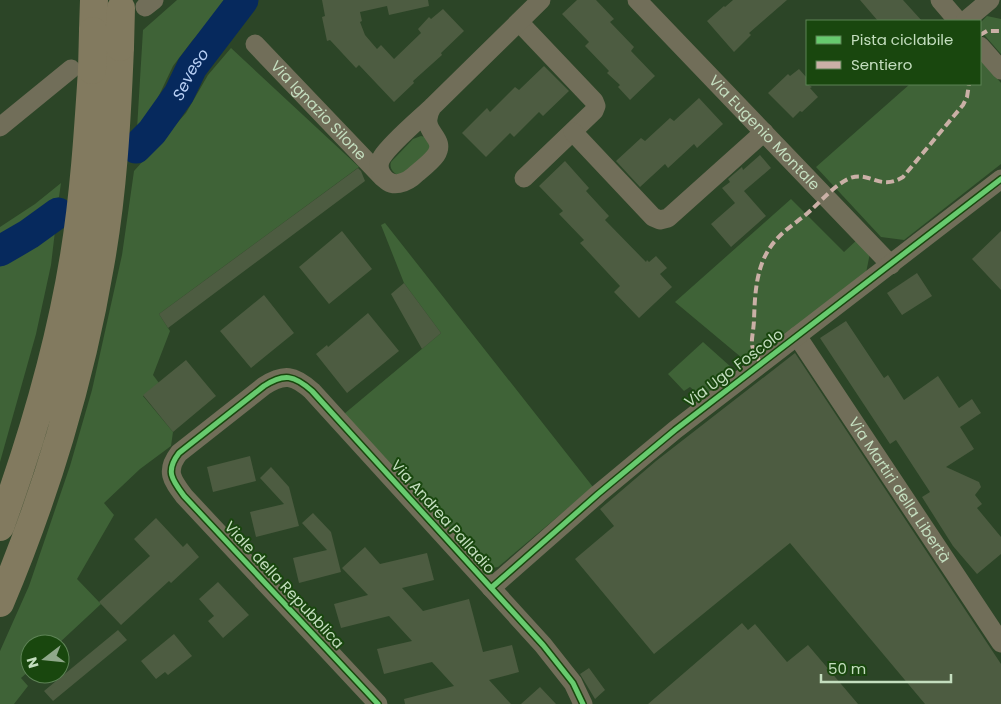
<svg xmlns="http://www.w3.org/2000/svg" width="1001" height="704" viewBox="0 0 1001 704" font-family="Poppins,sans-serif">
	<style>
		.green { fill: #3f6337 }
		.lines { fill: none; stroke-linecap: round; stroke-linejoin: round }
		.river { stroke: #06295d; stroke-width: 31 }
		.building { fill: #4d5c41 }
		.minor { stroke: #716e59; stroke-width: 19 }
		.highway { stroke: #827a5f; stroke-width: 28 }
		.highway-bridge { stroke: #827a5f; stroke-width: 28 }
		.quiet { stroke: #cab0a6; stroke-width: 4; stroke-dasharray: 8 4; stroke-linecap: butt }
		.cycleway-casing { stroke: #19470e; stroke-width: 8 }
		.cycleway { stroke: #67ca6e; stroke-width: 5 }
		.labels { text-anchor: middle; stroke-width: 4; stroke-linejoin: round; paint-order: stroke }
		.street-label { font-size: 15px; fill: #c4debf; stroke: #19470e }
		.water-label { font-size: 16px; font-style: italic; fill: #b9d0f5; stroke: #19470e }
	</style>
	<rect width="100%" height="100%" fill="#2c4527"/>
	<!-- green -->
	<path class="green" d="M177 0H229L192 41 173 66 153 108 137 129 143 30Z
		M987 16 1001 19V54L980 30V23Z
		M231 48 359 167 159 314 170 331 153 375 159 383 143 396 173 432 171 446 140 469 104 503 114 515 77 579 101 604 58 644H30V670L21 678 28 686 14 704H0V651L29 586 70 466 92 390 122 255 134 171 186 113 208 75Z
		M980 58 1001 83V164L904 240 881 237 816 167 910 84H980Z
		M421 136 425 137 431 147 428 154 399 176C393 173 389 168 391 162L413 139Z
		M61 183 59 197 25 225 0 240V227L35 204Z
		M791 199 844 252 858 239 870 253 866 273 748 363 675 302Z
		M385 223 593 487 498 567 492 568 480 562 344 414 441 333 404 283 381 225Z
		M55 231 51 265 36 334 0 462V260Z
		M703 342 731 367V375L703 398 690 387 684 391 668 374Z"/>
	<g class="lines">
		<!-- river -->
		<g class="river">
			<path id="s1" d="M136 148 152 132 179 94 192 67 243 0"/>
			<path d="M0 251 29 234 58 213"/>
		</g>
	</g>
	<!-- building -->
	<path class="building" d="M322 0H428L429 6 389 15 387 6 360 12 362 21 360 22 365 35 377 49 381 45 394 59 421 33 418 29 429 17 431 19 443 9 464 31 441 53 442 55 413 81 414 83 394 102 359 65 356 68 330 40 327 41 322 17 325 16Z
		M577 0H596L614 19 610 22 634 47 631 51 655 76 630 100 618 87 620 85 607 73 609 71 585 46 589 42 562 14Z
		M733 0H787L749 33 751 35 734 52 707 21 724 6 725 7Z
		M860 0H903L922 21H878Z
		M544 66 569 91 543 116 539 112 514 137 510 133 486 157 462 133 487 108 490 112 515 87 519 90Z
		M799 69 807 78V84L812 87 810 88 818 97 802 112 800 111 793 118 768 93 788 74 790 76Z
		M699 98 723 124 697 148 694 144 668 168 665 164 640 187 616 161 641 138 645 141 670 118 674 121Z
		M760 155 771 168 744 191 766 216 731 247 711 224 735 203 722 188 730 182 728 179 742 167 743 170Z
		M565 161 589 188 586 191 609 216 605 220 646 262 647 260 649 262 656 256 667 268 660 274 672 287 639 318 614 292 620 286 580 243 584 240 559 214 563 211 539 186Z
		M358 168 361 171 365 181 168 328 159 314Z
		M342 231 372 269 329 304 299 267Z
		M1001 231V290L972 259Z
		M917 273 932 296 902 315 887 293Z
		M404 283 441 333 422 349 391 294Z
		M264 295 294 333 251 368 220 331Z
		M368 313 399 351 347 393 316 354 327 345 328 347Z
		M846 321 884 378 888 375 904 400 938 376 959 408 972 399 981 413 960 427 974 449 946 467 979 482 981 487 975 495 982 504 977 508 1001 537V554L977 574 953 546 922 497 930 492 896 440 890 444 820 338Z
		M795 353 1001 664V704H925L790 543 654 654 575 559 614 526 600 509 656 461Z
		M186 360 216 396 173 432 143 395Z
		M250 456 256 481 213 492 207 467Z
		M271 467 289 487 299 526 256 537 250 512 284 504 260 478Z
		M313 513 331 532 341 572 299 583 293 558 327 550 302 523Z
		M156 518 183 547 187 543 199 557 171 583 169 581 121 625 99 602 150 556 134 539Z
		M365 547 380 564 427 553 434 580 402 588 423 611 469 599 483 652 512 645 519 672 489 680 511 704H405L404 699 454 686 432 662 384 674 377 649 412 641 389 616 341 628 334 604 368 595 342 568Z
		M218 582 249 615 223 638 208 621 214 616 199 599Z
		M742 623 748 630 755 624 787 662 808 645 858 704H648Z
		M118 630 127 640 53 701 44 691Z
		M174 634 192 656 168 675 165 672 156 679 141 661Z
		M589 668 605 690 595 699 580 674Z
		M540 687 556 704H521Z"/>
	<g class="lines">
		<!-- minor -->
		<g class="minor">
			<path id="s2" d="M637 0 891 265"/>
			<path d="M940 0 958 21"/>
			<path d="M145 7 154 0"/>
			<path d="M965 21 990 0"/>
			<path d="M519 22 594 101 596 106 594 111 524 178"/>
			<path id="s3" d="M255 44 383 178"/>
			<path d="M980 46 1001 70"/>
			<path d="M432 107C417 133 448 136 436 155 431 162 423 168 417 173 407 183 391 190 382 175 378 169 378 163 382 157 390 144 417 121 430 109 467 73 504 36 541 0"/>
			<path d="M0 127 71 69"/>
			<path d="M573 132 653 217 660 220 668 218 764 132"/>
			<path id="s4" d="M797 336 1001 643"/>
			<path d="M491 588 598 494 675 430 1001 179"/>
			<path d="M378 704 184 496C172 480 165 471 179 453L264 386C284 373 294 375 312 391L543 645 573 683 583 704"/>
		</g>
		<!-- highway -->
		<path class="highway" d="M93 31 94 0
			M0 527C32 439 59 348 74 256 84 195 88 132 92 70
			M0 603C45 497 81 379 100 266 113 194 117 120 120 47"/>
		<!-- highway-bridge -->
		<path class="highway-bridge" d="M120 47 121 8
			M92 70 93 31"/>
		<!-- quiet -->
		<path class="quiet" d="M980 35 987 31H1001
			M761 363C747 344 753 341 754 320 755 292 756 263 775 241 785 229 799 221 810 211 822 200 834 186 848 179 869 169 879 192 903 177L963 105 967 97 969 84"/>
		<!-- cycleway casing -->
		<g class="cycleway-casing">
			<path id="cycleway" d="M491 588 598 494 675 430 1001 179
				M378 704 184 496C172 480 165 471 179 453L264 386C284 373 294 375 312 391L543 645 573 683 583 704"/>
		</g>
		<!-- cycleway -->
		<use href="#cycleway" class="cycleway"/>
	</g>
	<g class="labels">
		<!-- street labels -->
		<g class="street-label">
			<text dy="5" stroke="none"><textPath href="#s3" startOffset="92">Via Ignazio Silone</textPath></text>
			<text dy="5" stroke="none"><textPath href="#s2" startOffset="184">Via Eugenio Montale</textPath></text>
			<text transform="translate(734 368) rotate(-37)" y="5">Via Ugo Foscolo</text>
			<text dy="5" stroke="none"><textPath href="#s4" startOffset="185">Via Martiri della Libertà</textPath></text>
			<text transform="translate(443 517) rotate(48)" y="5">Via Andrea Palladio</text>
			<text transform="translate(284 585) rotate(47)" y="5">Viale della Repubblica</text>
		</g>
		<!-- water labels -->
		<g class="water-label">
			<text dy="6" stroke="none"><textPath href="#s1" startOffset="92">Seveso</textPath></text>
		</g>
	</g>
	<!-- legend -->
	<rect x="806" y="20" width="175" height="65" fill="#19470e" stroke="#5d8355"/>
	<rect x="816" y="36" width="25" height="8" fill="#67ca6e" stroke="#5d8355"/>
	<text x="851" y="45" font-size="15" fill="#c4debf">Pista ciclabile</text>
	<rect x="816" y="61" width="25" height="8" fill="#cab0a6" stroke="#5d8355"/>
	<text x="851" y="70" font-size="15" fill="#c4debf">Sentiero</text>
	<!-- north arrow -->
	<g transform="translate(45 659) rotate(254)"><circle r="24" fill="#19470e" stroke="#5d8355"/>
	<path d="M0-4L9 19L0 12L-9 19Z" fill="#8fa88a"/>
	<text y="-8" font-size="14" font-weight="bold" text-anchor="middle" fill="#c4debf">N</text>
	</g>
	<!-- scale -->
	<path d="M821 674v8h130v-8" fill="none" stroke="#c4debf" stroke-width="2.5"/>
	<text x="828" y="674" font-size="15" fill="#c4debf" stroke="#19470e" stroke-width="4" paint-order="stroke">50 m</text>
</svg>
